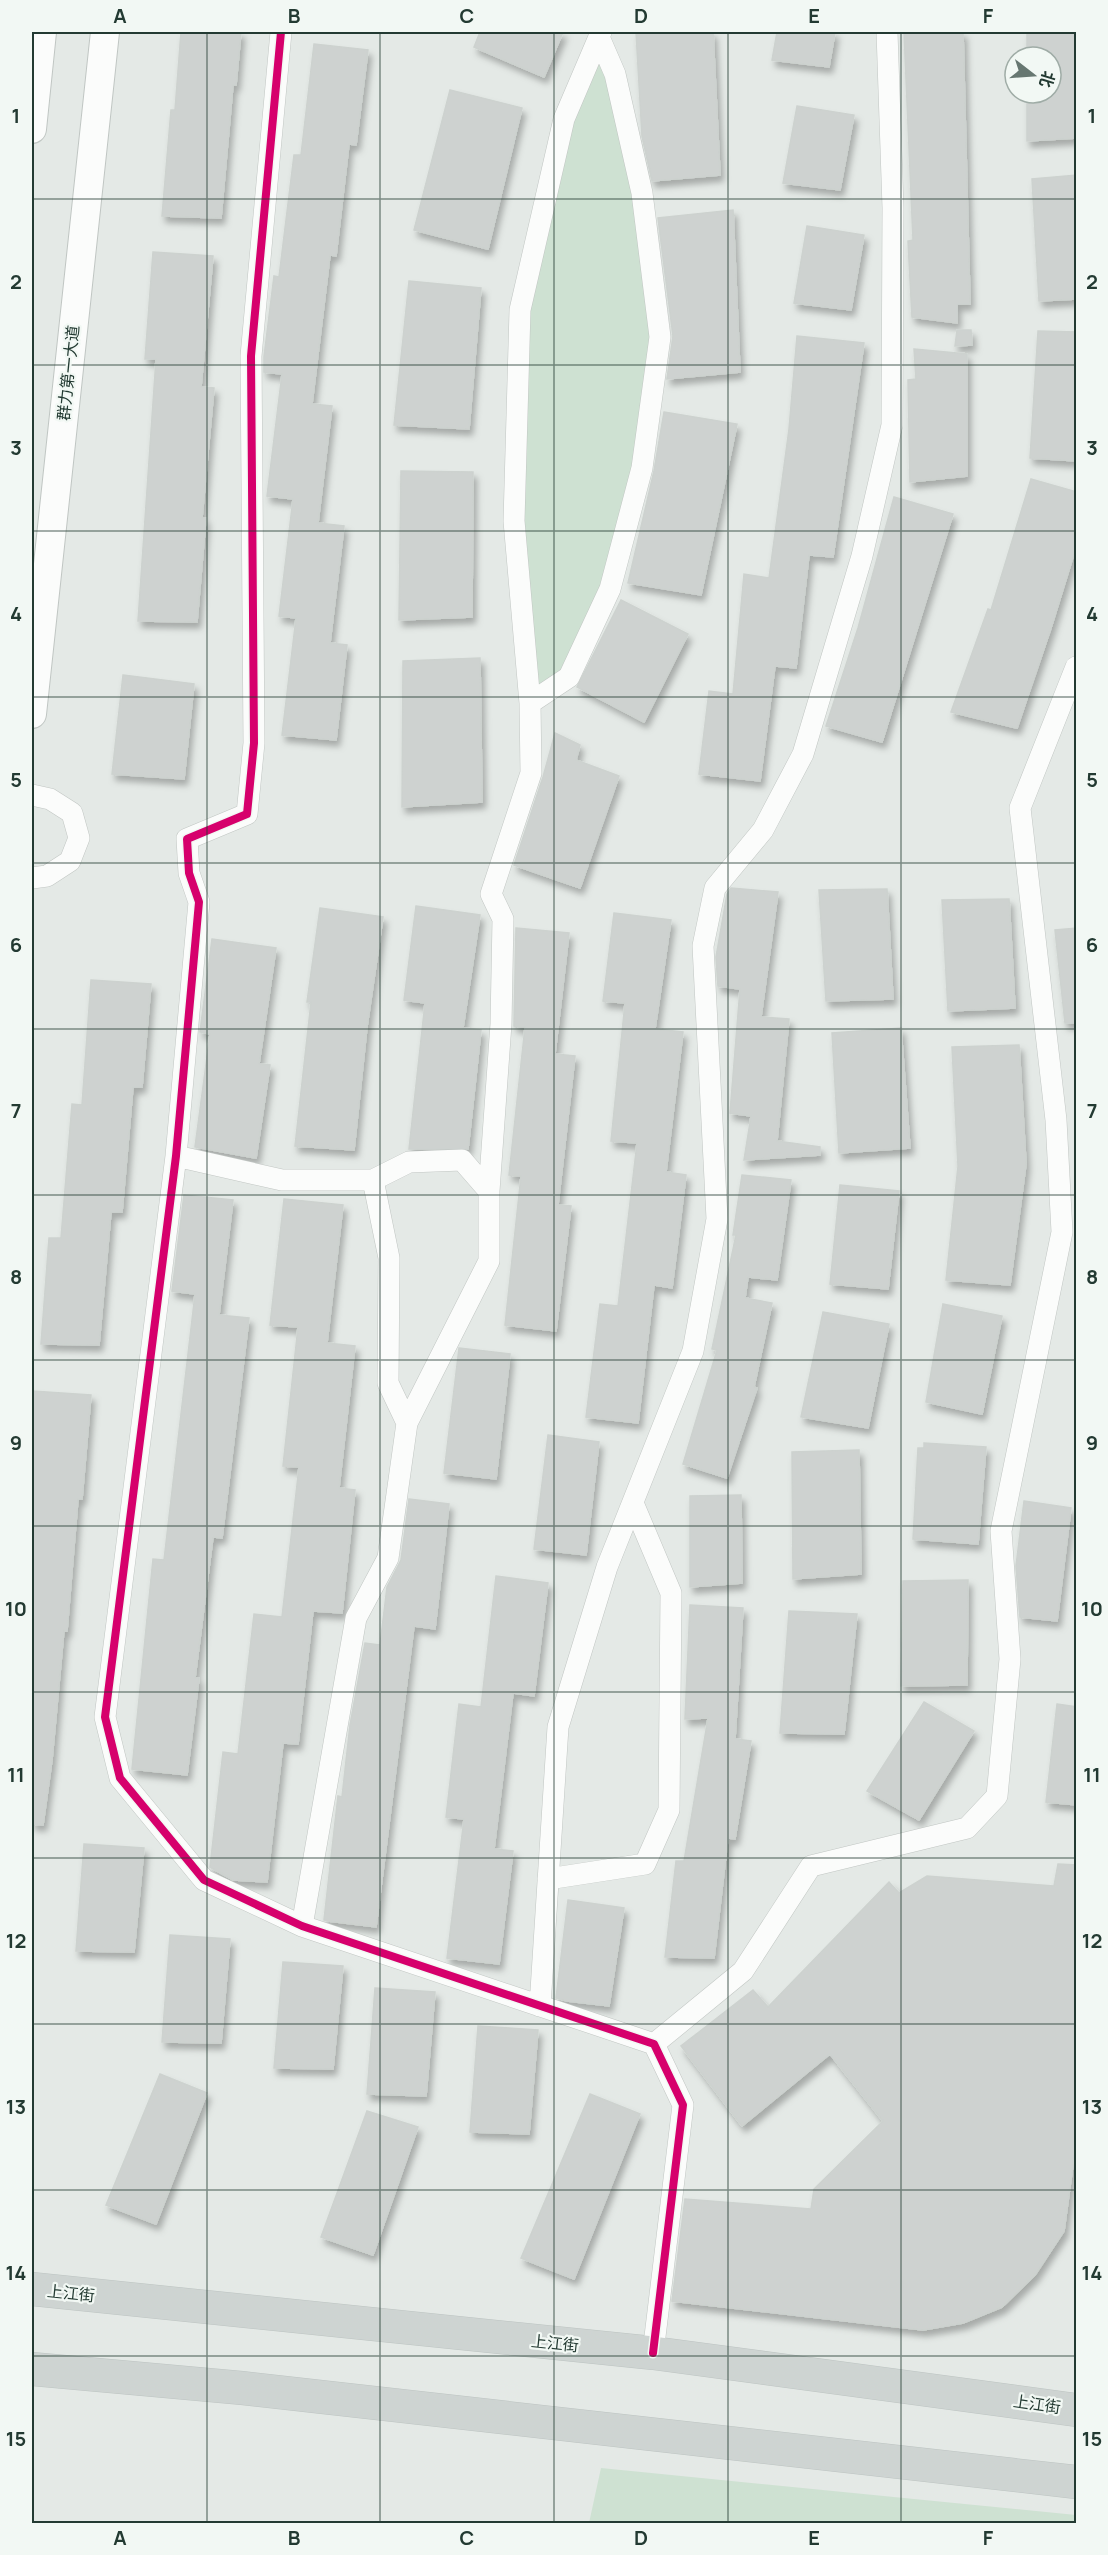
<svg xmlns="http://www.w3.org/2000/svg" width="1108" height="2555" viewBox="0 0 1108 2555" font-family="Manrope,'Noto Sans SC',sans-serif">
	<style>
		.green { fill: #cee1d2 }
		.building { fill: #ced2d0; stroke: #cdd2cf; stroke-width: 1.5; filter: url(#shadow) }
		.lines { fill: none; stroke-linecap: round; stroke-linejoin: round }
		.minor-casing { stroke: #c1c6c3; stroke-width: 22 }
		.secondary-casing { stroke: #c0c6c3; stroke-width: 30 }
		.primary-casing { stroke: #bdc4c2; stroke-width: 34 }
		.minor { stroke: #fbfcfb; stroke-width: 21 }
		.secondary { stroke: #fbfcfb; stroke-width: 28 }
		.primary { stroke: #ced4d2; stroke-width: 33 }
		.cycleway-casing { stroke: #f2f8f4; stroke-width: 11 }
		.cycleway { stroke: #d6006c; stroke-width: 8 }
		.grid { fill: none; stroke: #233a32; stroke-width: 1.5; stroke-opacity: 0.55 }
		.labels { text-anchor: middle; stroke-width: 4.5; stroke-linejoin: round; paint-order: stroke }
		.street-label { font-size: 16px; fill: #233a32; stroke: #f2f8f4 }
		.neatline { fill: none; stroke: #233a32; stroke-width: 2 }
		.grid-label { font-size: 20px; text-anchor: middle; font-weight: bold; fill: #233a32 }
	</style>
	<defs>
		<filter id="shadow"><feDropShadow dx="3.5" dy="6" stdDeviation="3" flood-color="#0004"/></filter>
	</defs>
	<rect width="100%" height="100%" fill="#e4e9e6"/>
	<!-- green -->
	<path class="green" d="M599 37 615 74 660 337 642 468 569 677 530 703 514 521 520 310 564 119Z
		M601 2468 1076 2515V2523H589Z"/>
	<!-- building -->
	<path class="building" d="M181 32H241L236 85H233L221 218 162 216 171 110H175Z
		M480 32H563L544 77 474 47Z
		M636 32H713L720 175 652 181 642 136Z
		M777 32H835L829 67 772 60Z
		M904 32H963L970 304H957V323L912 317 908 241 913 240Z
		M1027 32H1077V138L1027 141V93H1051V57H1027Z
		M314 44 368 50 356 145 349 144 336 256 330 255 312 404 332 406 318 523 344 526 330 643 347 645 336 740 282 735 296 618 279 616 293 499 267 496 282 374 264 372V357L274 276 279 277 294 155H301Z
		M450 90 522 108 488 249 414 230Z
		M797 106 854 115 840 190 783 183Z
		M1077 175V299L1039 301 1032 179Z
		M733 210 740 372 667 379 673 336 658 218Z
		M807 226 864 235 851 310 794 303Z
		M153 252 213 256 201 387 214 388 202 518H206L197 622 138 621 156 359H145Z
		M409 281 481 288 469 429 394 425Z
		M957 330H971L972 345 955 346Z
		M1038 331 1077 332V461L1030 458Z
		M797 336 864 343 833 557 809 555 796 668 775 666 760 781 699 774 709 691 733 694 744 574 769 578 789 429Z
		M914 349 967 354V476L910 482 908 380 916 379Z
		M664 412 737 424 701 595 628 583 654 471Z
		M401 471 473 472 472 617 399 620Z
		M1031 479 1077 492V544L1051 628 1017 728 951 712 988 609 991 610Z
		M894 497 953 514 882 742 826 726 858 628Z
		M621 600 688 634 644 722 577 687Z
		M480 658 482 802 402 807 403 661Z
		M123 675 194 684 184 779 112 774Z
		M555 733 580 745 576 760 619 776 580 888 514 865 543 777Z
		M731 888 778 892 761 1017 789 1019 777 1141 820 1147V1155L744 1160 751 1116 730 1113 740 989 718 986 716 957 727 894Z
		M887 889 893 999 826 1001 819 890Z
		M1009 899 1015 1008 948 1011 942 900Z
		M416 906 480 915 463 1028 481 1030 468 1149H409L425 1003 404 1000Z
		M320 908 383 917 367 1027 354 1150 295 1146 311 1002H307Z
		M614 913 671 920 655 1029 683 1032 666 1172 686 1175 672 1288 654 1285 638 1423 586 1417 600 1304 618 1306 637 1143 611 1141 625 1003 603 1001Z
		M516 928 569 933 555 1054 575 1056 558 1205 571 1206 556 1331 505 1325 521 1176 509 1175 525 1027 514 1026Z
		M1077 928V1023H1065L1055 930Z
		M212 939 276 948 259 1064 270 1065 256 1158 195 1147 210 1034 200 1032Z
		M91 980 151 984 142 1087H133L122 1212H111L99 1345 41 1344 49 1238H61L72 1104 82 1105Z
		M901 1028 910 1148 839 1153 832 1033Z
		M1019 1045 1026 1164 1010 1285 946 1280 958 1166 952 1047Z
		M742 1175 791 1180 777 1280 748 1277 745 1298 772 1303 754 1387 757 1388 727 1478 683 1464 717 1350 712 1349 736 1235H733Z
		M840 1185 899 1191 888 1289 830 1284Z
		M184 1195 233 1200 219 1315 249 1318 222 1538 213 1537 195 1678H199L187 1775 132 1769 153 1559 164 1560 195 1294 172 1291Z
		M284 1199 343 1205 327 1343 355 1346 339 1488 355 1490 342 1613 313 1611 298 1744 283 1743 267 1882 233 1880 210 1867 223 1752 238 1754 254 1614 282 1617 299 1467 283 1466 298 1327 270 1325Z
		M943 1304 1002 1316 982 1414 926 1402Z
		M823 1312 889 1324 868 1428 801 1417Z
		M459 1348 510 1354 496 1479 444 1473Z
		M32 1391 91 1395 82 1499H78L67 1631 64 1630 52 1760 43 1825 32 1824Z
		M548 1435 599 1442 586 1555 534 1549Z
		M924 1443 986 1447 978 1544 913 1539 918 1448H924Z
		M859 1450 861 1574 793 1579 792 1452Z
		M741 1495 742 1583 690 1587V1496Z
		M409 1499 449 1504 435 1629 414 1626 376 1927 328 1921 324 1920 338 1796 342 1797 350 1725 365 1643 380 1645 387 1587 401 1560Z
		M1024 1501 1071 1508 1057 1621 1020 1617 1016 1566Z
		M496 1576 548 1583 534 1696 513 1693 494 1849 513 1851 499 1964 447 1958 464 1819 446 1817 459 1704 481 1707Z
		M968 1580 967 1685 901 1686 903 1581Z
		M690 1605 743 1608 735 1739 751 1741 735 1839 728 1838 714 1958 665 1957 676 1861H684L708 1718 685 1719Z
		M789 1611 857 1614 844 1734 780 1733Z
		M924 1702 974 1731 919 1820 867 1791Z
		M1057 1704 1077 1707V1805L1046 1802Z
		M84 1844 144 1848 134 1952 76 1951Z
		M1058 1864 1077 1865V2135L1064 2231 1035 2275 1002 2307 963 2323 923 2330 672 2301 685 2199 811 2209 814 2189 883 2121 830 2054 742 2126 681 2046 753 1990 768 2007 889 1882 899 1893 927 1876 1054 1886Z
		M568 1900 624 1908 609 2006 567 2001 556 1998Z
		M170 1935 230 1939 221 2043 162 2042Z
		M283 1962 343 1966 333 2069 274 2068Z
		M375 1988 435 1992 426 2096 367 2094Z
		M478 2026 538 2030 529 2134 470 2132Z
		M160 2074 207 2093 156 2224 106 2205Z
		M590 2094 640 2114 574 2279 521 2258Z
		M367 2111 418 2127 373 2255 321 2237Z"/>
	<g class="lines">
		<!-- minor casing -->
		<g class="minor-casing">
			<path id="minor" d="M281 32 251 356 254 743 247 814 187 839 189 873 199 902 176 1156 105 1717 120 1778 204 1880 302 1926 654 2044 683 2105 653 2353
				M530 703 514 521 520 310 564 119 599 37
				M32 795 50 799 72 813 79 838 70 861 47 876 32 878
				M176 1156 282 1180H373L409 1162 462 1160 489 1191V1261L407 1423 388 1558 356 1618 302 1926
				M373 1180 389 1258 388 1383 407 1423
				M489 1191 501 1024 503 919 491 894 531 773 530 703 569 677 610 589 642 468 660 337 642 193 615 74 599 37 601 32
				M548 1879 645 1864 669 1810 671 1593 633 1503
				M540 2006 558 1727 607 1567 693 1351 717 1219 703 946 715 888 763 830 803 754 862 556 892 425 893 208 887 32
				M654 2044 743 1971 811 1866 967 1828 997 1796 1010 1659 1001 1531 1062 1232 1056 1120 1020 808 1076 667"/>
		</g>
		<!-- secondary casing -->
		<g class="secondary-casing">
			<path id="secondary" d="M32 129 42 32
				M32 714 105 32"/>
		</g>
		<!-- primary casing -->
		<g class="primary-casing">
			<path id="primary" d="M32 2289 653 2353 1076 2410
				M32 2369 242 2388 1076 2482"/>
		</g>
		<!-- minor -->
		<use href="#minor" class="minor"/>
		<!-- secondary -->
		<use href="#secondary" class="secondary"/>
		<!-- primary -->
		<use href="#primary" class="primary"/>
		<!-- cycleway casing -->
		<g class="cycleway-casing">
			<path id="cycleway" d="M281 32 251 356 254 743 247 814 187 839 189 873 199 902 176 1156 105 1717 120 1778 204 1880 302 1926 654 2044 683 2105 653 2353"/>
		</g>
		<!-- cycleway -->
		<use href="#cycleway" class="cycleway"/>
	</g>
	<!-- grid -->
	<path class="grid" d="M207 32V2524M380 32V2524M554 32V2524M728 32V2524M901 32V2524M32 199H1076M32 365H1076M32 531H1076M32 697H1076M32 863H1076M32 1029H1076M32 1195H1076M32 1360H1076M32 1526H1076M32 1692H1076M32 1858H1076M32 2024H1076M32 2190H1076M32 2356H1076"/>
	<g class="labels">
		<!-- street labels -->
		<g class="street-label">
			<text transform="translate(68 373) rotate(-84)" y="6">群力第一大道</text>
			<text transform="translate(71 2293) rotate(6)" y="6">上江街</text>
			<text transform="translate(555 2343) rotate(6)" y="6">上江街</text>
			<text transform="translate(1037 2404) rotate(8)" y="6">上江街</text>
		</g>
	</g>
	<!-- border -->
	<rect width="1108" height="2555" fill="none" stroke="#f2f8f4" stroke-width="66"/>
	<!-- north arrow -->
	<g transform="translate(1033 75) rotate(107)"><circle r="28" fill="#f2f8f4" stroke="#9faca6" stroke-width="1.5"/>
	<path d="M0-4.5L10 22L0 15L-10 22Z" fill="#677771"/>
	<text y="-9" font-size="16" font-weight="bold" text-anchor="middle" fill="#233a32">北</text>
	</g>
	<rect x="33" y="33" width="1042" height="2489" class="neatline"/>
	<g class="grid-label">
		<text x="120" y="23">A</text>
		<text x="294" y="23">B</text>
		<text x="467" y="23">C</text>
		<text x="641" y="23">D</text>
		<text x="814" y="23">E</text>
		<text x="988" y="23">F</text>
		<text x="16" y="123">1</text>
		<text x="1092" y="123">1</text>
		<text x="16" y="289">2</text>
		<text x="1092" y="289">2</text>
		<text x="16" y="455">3</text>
		<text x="1092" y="455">3</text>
		<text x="16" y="621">4</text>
		<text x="1092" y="621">4</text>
		<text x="16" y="787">5</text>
		<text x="1092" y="787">5</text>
		<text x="16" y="952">6</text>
		<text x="1092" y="952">6</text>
		<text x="16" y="1118">7</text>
		<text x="1092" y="1118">7</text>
		<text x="16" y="1284">8</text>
		<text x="1092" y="1284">8</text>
		<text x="16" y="1450">9</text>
		<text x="1092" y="1450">9</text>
		<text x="16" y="1616">10</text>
		<text x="1092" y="1616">10</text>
		<text x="16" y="1782">11</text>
		<text x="1092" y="1782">11</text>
		<text x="16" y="1948">12</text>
		<text x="1092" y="1948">12</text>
		<text x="16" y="2114">13</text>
		<text x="1092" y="2114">13</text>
		<text x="16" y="2280">14</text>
		<text x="1092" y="2280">14</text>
		<text x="16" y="2446">15</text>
		<text x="1092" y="2446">15</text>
		<text x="120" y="2545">A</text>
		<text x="294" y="2545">B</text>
		<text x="467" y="2545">C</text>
		<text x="641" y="2545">D</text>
		<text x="814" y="2545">E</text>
		<text x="988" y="2545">F</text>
	</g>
</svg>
